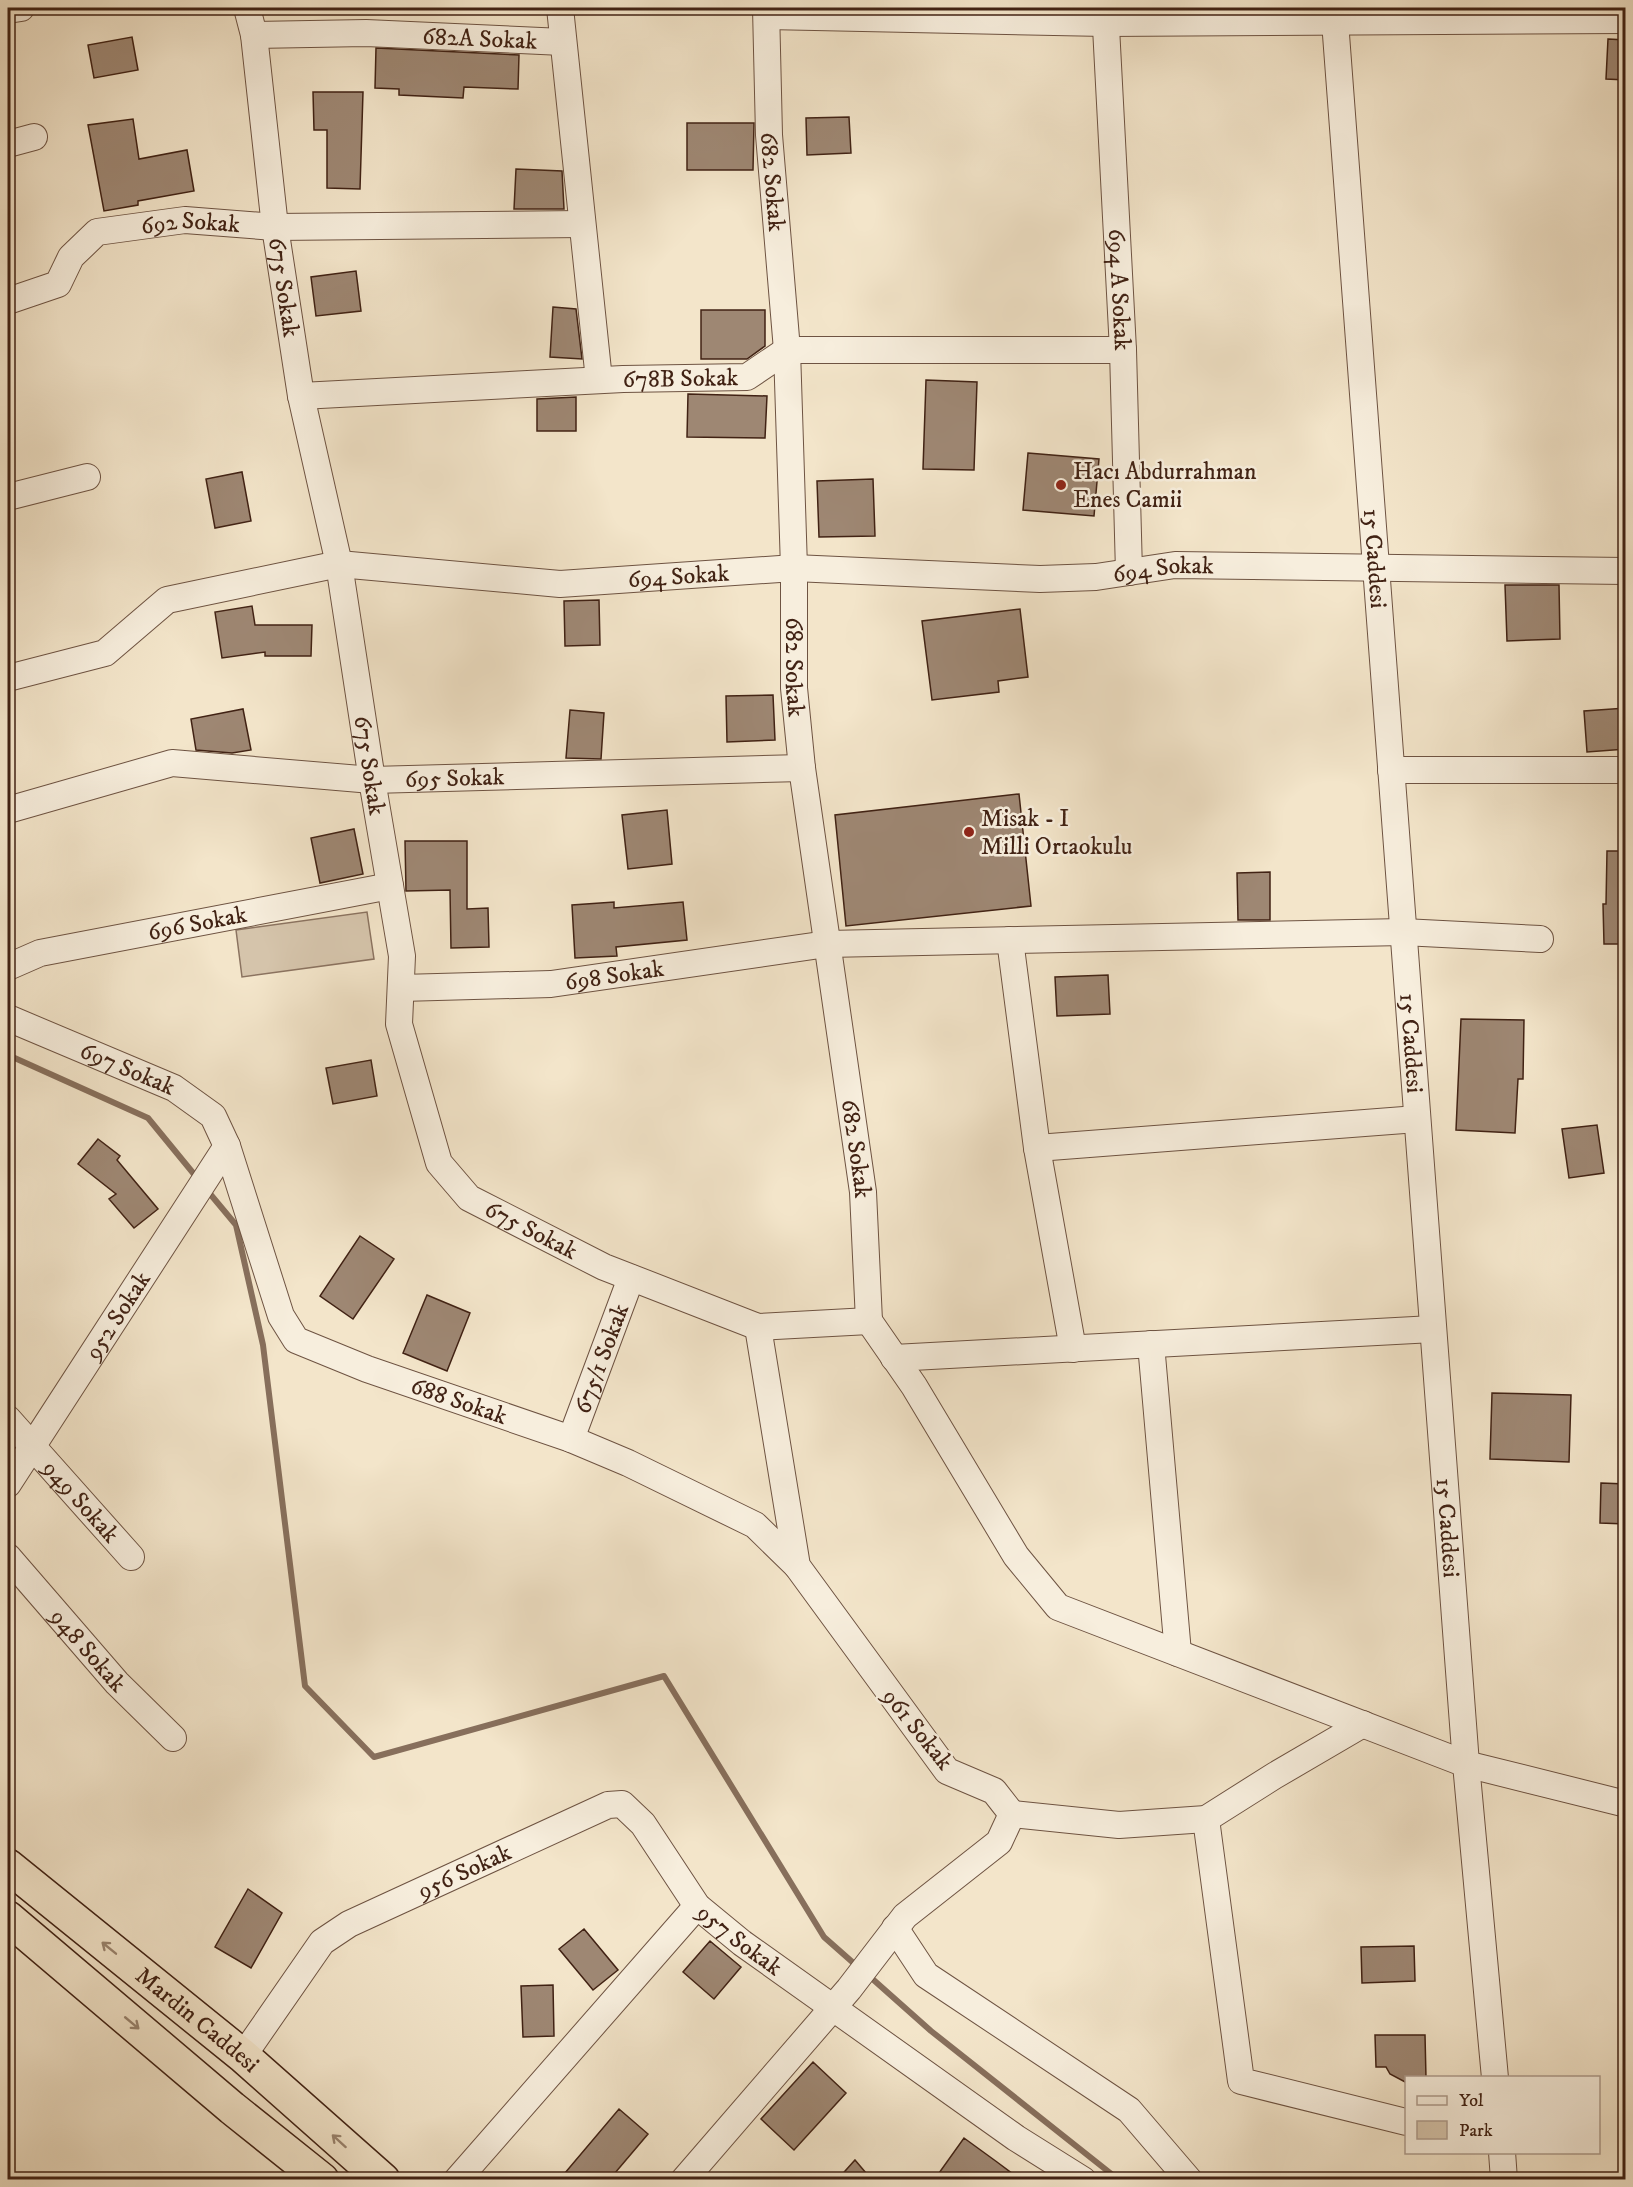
<svg xmlns="http://www.w3.org/2000/svg" width="1633" height="2187" viewBox="0 0 1633 2187" font-family="'IM FELL DW Pica',serif">
	<style>
		.green { fill: #d5c4ab; stroke: #8b7360; stroke-width: 1.5 }
		.lines { fill: none; stroke-linecap: round; stroke-linejoin: round }
		.stream { stroke: #876f5c; stroke-width: 6 }
		.building { fill: #9e8773; stroke: #412214; stroke-width: 1.5 }
		.minor-casing { stroke: #6e5342; stroke-width: 28 }
		.highway-casing { stroke: #412214; stroke-width: 36 }
		.minor { stroke: #f7eedd; stroke-width: 26 }
		.highway { stroke: #f3e5ca; stroke-width: 33 }
		.oneway { stroke: #9a846f }
		.poi-dot { fill: #8f2418; stroke: #f7eedd; stroke-width: 2 }
		.labels { text-anchor: middle; stroke-width: 5; stroke-linejoin: round; paint-order: stroke }
		.street-label { font-size: 24px; fill: #412214; stroke: #f7eedd }
		.poi-label { font-size: 24px; fill: #412214; stroke: #f7eedd; text-anchor: start }
	</style>
	<rect width="100%" height="100%" fill="#f3e5ca"/>
	<filter id="stains"><feTurbulence type="fractalNoise" baseFrequency=".00333" numOctaves="4"/><feColorMatrix values="0 0 0 0 .2 0 0 0 0 .09 0 0 0 0 .02 0 0 0 .5 -.17"/></filter>
	<radialGradient id="worn" r=".72"><stop offset=".6" stop-color="#630" stop-opacity="0"/><stop offset="1" stop-color="#630" stop-opacity=".3"/></radialGradient>
	<!-- green -->
	<path class="green" d="M367 912 374 959 242 977 236 930Z"/>
	<g class="lines">
		<!-- stream -->
		<path class="stream" d="M8 1055 148 1118 198 1179
			M206 1189 236 1225 263 1345 305 1686 374 1757 664 1676 824 1937 858 1967
			M868 1975 931 2031 1119 2180"/>
	</g>
	<!-- building -->
	<path class="building" d="M132 37 138 70 94 78 88 45Z
		M1608 39 1626 40V80L1606 79Z
		M376 48 519 55 518 89 464 87 463 98 399 95V89L375 88Z
		M313 92H363L360 189 327 188V130H314Z
		M849 117 851 153 807 155 806 118Z
		M133 119 139 159 187 150 194 191 138 201V205L104 211 88 125Z
		M687 123H754L753 170H687Z
		M516 169 562 171 564 209H514Z
		M356 271 361 311 316 316 311 277Z
		M553 307 576 309 582 359 550 357Z
		M701 310H765V346L747 359H701Z
		M926 380 977 382 974 470 923 469Z
		M688 394 767 396 765 438 687 437Z
		M576 397V431H537V399Z
		M1028 453 1099 459 1094 516 1023 510Z
		M242 472 251 521 215 528 206 479Z
		M873 479 875 536 819 537 817 481Z
		M1505 585H1559L1560 639 1507 641Z
		M599 600 600 645 565 646 564 601Z
		M252 606 255 625H312L311 656H265V652L222 658 215 612Z
		M1020 609 1028 677 998 681 999 692 932 700 922 621Z
		M773 695 775 740 727 742 726 696Z
		M1626 708V749L1587 752 1584 711Z
		M243 709 251 750 232 753 196 750 191 719Z
		M570 710 604 713 601 759 566 758Z
		M1019 794 1031 906 846 926 835 815Z
		M667 810 672 864 628 869 622 815Z
		M354 829 363 874 320 883 311 838Z
		M405 841H467V909L488 908 489 947 451 948 450 890 406 891Z
		M1607 851H1626V944H1604L1603 904H1606Z
		M1270 872V920H1238L1237 873Z
		M614 902V908L683 902 687 940 616 947 617 956 575 958 572 905Z
		M1108 975 1110 1014 1057 1016 1055 977Z
		M1461 1019 1524 1020 1523 1079H1518L1515 1133 1456 1130Z
		M371 1060 377 1096 333 1104 326 1068Z
		M1597 1125 1604 1173 1569 1178 1562 1129Z
		M98 1139 120 1156 117 1160 158 1209 134 1228 109 1199 116 1194 78 1164Z
		M360 1236 394 1259 353 1319 320 1296Z
		M427 1295 470 1313 447 1371 403 1353Z
		M1492 1393 1571 1395 1569 1462 1490 1459Z
		M1601 1483 1626 1484V1524L1600 1523Z
		M248 1889 282 1913 251 1968 215 1947Z
		M584 1929 618 1970 593 1990 559 1949Z
		M710 1941 741 1967 714 1999 683 1972Z
		M1414 1946 1415 1981 1362 1983 1361 1947Z
		M553 1985 554 2036 523 2037 521 1986Z
		M1375 2035H1425L1426 2078H1407V2083L1390 2074 1386 2067H1376Z
		M813 2062 846 2093 794 2150 761 2119Z
		M619 2109 648 2134 609 2180H559Z
		M964 2138 997 2162 1021 2180H934Z
		M855 2160 872 2180H837Z"/>
	<g class="lines">
		<!-- minor casing -->
		<g class="minor-casing">
			<g id="minor">
				<path id="s1" d="M247 8 254 35 275 227 301 396 339 564 372 780 402 956 399 1024 439 1163 469 1198 604 1267 758 1327 869 1321"/>
				<path d="M560 8 599 380"/>
				<path id="s2" d="M766 8 769 135 787 350 794 568V688L802 768 863 1192 869 1321"/>
				<path id="s3" d="M1105 8 1123 350 1129 572"/>
				<path id="s4" d="M1334 8 1466 1764 1495 2078"/>
				<path d="M8 10 21 8"/>
				<path d="M767 16 1105 23 1626 20"/>
				<path id="s5" d="M254 35 366 33 563 42"/>
				<path d="M8 144 34 137"/>
				<path id="s6" d="M8 301 58 284 71 257 97 232 185 220 275 227 582 224"/>
				<path id="s7" d="M301 396 623 379 747 377 787 350H1123"/>
				<path d="M8 497 87 477"/>
				<path id="s8" d="M8 678 105 653 167 600 339 564 560 584 794 568 1040 579 1096 577 1175 565 1626 571"/>
				<path d="M1391 770H1626"/>
				<path id="s9" d="M8 810 172 763 372 780 802 768"/>
				<path d="M1010 940 1037 1148 1073 1349"/>
				<path id="s10" d="M8 967 40 953 390 886"/>
				<path id="s11" d="M401 988 551 984 827 944 1403 932 1540 939"/>
				<path id="s12" d="M8 1018 174 1088 213 1116 227 1146 281 1316 296 1340 367 1369 571 1439 628 1463 755 1525 797 1566"/>
				<path d="M1037 1148 1417 1119"/>
				<path d="M869 1321 914 1386 1016 1556 1058 1607 1466 1764 1626 1804"/>
				<path d="M1151 1344 1178 1653"/>
				<path d="M894 1358 1433 1329"/>
				<path id="s13" d="M8 1419 131 1557"/>
				<path id="s14" d="M571 1439 631 1278"/>
				<path id="s15" d="M8 1484 227 1146"/>
				<path id="s16" d="M8 1557 117 1683 173 1738"/>
				<path d="M1012 1814 1119 1825 1206 1819 1274 1776 1363 1724"/>
				<path d="M1206 1819 1241 2081 1406 2122"/>
				<path d="M895 1928 926 1975 1129 2110 1189 2180"/>
				<path id="s17" d="M243 2056 322 1942 349 1924 608 1805 622 1804 643 1824 697 1906 742 1943 1016 2138 1083 2180"/>
				<path d="M1502 2152 1504 2180"/>
				<path d="M457 2180 697 1906"/>
				<path d="M684 2180 849 1989 905 1916 999 1842 1012 1814 994 1791 947 1771 797 1566 758 1327"/>
			</g>
		</g>
		<!-- highway casing -->
		<g class="highway-casing">
			<g id="highway">
				<path id="s18" d="M8 1866 243 2056 383 2180"/>
				<path d="M8 1918 232 2108 322 2180"/>
			</g>
		</g>
		<!-- minor -->
		<use href="#minor" class="minor"/>
		<!-- highway -->
		<use href="#highway" class="highway"/>
	</g>
	<!-- one-way arrows -->
	<defs><path id="oneway-shaft" d="M-6 0H5M1.5-3L5.5 0L1.5 3" fill="none" stroke-width="1.6" stroke-linecap="round" stroke-linejoin="round" transform="scale(1.5)"/></defs>
	<g class="oneway">
		<use href="#oneway-shaft" transform="translate(109 1948) rotate(-141)"/>
		<use href="#oneway-shaft" transform="translate(132 2023) rotate(40)"/>
		<use href="#oneway-shaft" transform="translate(339 2141) rotate(-138)"/>
	</g>
	<!-- markers -->
	<g class="poi-dot">
		<circle cx="1061" cy="485" r="6"/>
		<circle cx="969" cy="832" r="6"/>
	</g>
	<g class="labels">
		<!-- street labels -->
		<g class="street-label">
			<text dy="8" stroke="none"><textPath href="#s5" startOffset="226">682A Sokak</textPath></text>
			<text dy="8" stroke="none"><textPath href="#s2" startOffset="174">682 Sokak</textPath></text>
			<text dy="8" stroke="none"><textPath href="#s6" startOffset="213">692 Sokak</textPath></text>
			<text dy="8" stroke="none"><textPath href="#s1" startOffset="282">675 Sokak</textPath></text>
			<text dy="8" stroke="none"><textPath href="#s3" startOffset="282">694 A Sokak</textPath></text>
			<text dy="8" stroke="none"><textPath href="#s7" startOffset="380">678B Sokak</textPath></text>
			<text dy="8" stroke="none"><textPath href="#s4" startOffset="552">15 Caddesi</textPath></text>
			<text dy="8" stroke="none"><textPath href="#s8" startOffset="1184">694 Sokak</textPath></text>
			<text dy="8" stroke="none"><textPath href="#s8" startOffset="698">694 Sokak</textPath></text>
			<text dy="8" stroke="none"><textPath href="#s2" startOffset="660">682 Sokak</textPath></text>
			<text dy="8" stroke="none"><textPath href="#s1" startOffset="768">675 Sokak</textPath></text>
			<text dy="8" stroke="none"><textPath href="#s9" startOffset="454">695 Sokak</textPath></text>
			<text dy="8" stroke="none"><textPath href="#s10" startOffset="195">696 Sokak</textPath></text>
			<text dy="8" stroke="none"><textPath href="#s11" startOffset="214">698 Sokak</textPath></text>
			<text dy="8" stroke="none"><textPath href="#s4" startOffset="1038">15 Caddesi</textPath></text>
			<text dy="8" stroke="none"><textPath href="#s12" startOffset="130">697 Sokak</textPath></text>
			<text dy="8" stroke="none"><textPath href="#s2" startOffset="1146">682 Sokak</textPath></text>
			<text dy="8" stroke="none"><textPath href="#s1" startOffset="1290">675 Sokak</textPath></text>
			<text dy="8" stroke="none"><textPath href="#s15" startOffset="201">952 Sokak</textPath></text>
			<text dy="8" stroke="none"><textPath href="#s14" startOffset="86">675/1 Sokak</textPath></text>
			<text dy="8" stroke="none"><textPath href="#s12" startOffset="642">688 Sokak</textPath></text>
			<text dy="8" stroke="none"><textPath href="#s13" startOffset="110">949 Sokak</textPath></text>
			<text dy="8" stroke="none"><textPath href="#s4" startOffset="1524">15 Caddesi</textPath></text>
			<text dy="8" stroke="none"><textPath href="#s16" startOffset="123">948 Sokak</textPath></text>
			<text transform="translate(918 1729) rotate(51)" y="8">961 Sokak</text>
			<text dy="8" stroke="none"><textPath href="#s17" startOffset="298">956 Sokak</textPath></text>
			<text dy="8" stroke="none"><textPath href="#s17" startOffset="652">957 Sokak</textPath></text>
			<text dy="8" stroke="none"><textPath href="#s18" startOffset="244">Mardin Caddesi</textPath></text>
		</g>
		<!-- poi labels -->
		<g class="poi-label">
			<text x="1073" y="479">Hacı Abdurrahman<tspan x="1073" dy="28">Enes Camii</tspan></text>
			<text x="981" y="826">Misak - I<tspan x="981" dy="28">Milli Ortaokulu</tspan></text>
		</g>
	</g>
	<!-- margin -->
	<rect width="1633" height="2187" fill="none" stroke="#f3e5ca" stroke-width="30"/>
	<rect x="9" y="9" width="1615" height="2169" fill="none" stroke="#412214" stroke-width="3"/>
	<rect x="15" y="15" width="1603" height="2157" fill="none" stroke="#412214" stroke-width="1.5"/>
	<!-- legend -->
	<rect x="1405" y="2076" width="195" height="78" fill="#f7eedd" stroke="#ae9c8d" stroke-width="1.5"/>
	<rect x="1417" y="2096" width="30" height="9" fill="#f7eedd" stroke="#ae9c8d" stroke-width="1.5"/>
	<text x="1459" y="2106" font-size="18" fill="#412214">Yol</text>
	<rect x="1417" y="2121" width="30" height="18" fill="#d5c4ab" stroke="#ae9c8d" stroke-width="1.5"/>
	<text x="1459" y="2136" font-size="18" fill="#412214">Park</text>
	<rect width="100%" height="100%" filter="url(#stains)"/>
	<rect width="100%" height="100%" fill="url(#worn)"/>
</svg>
